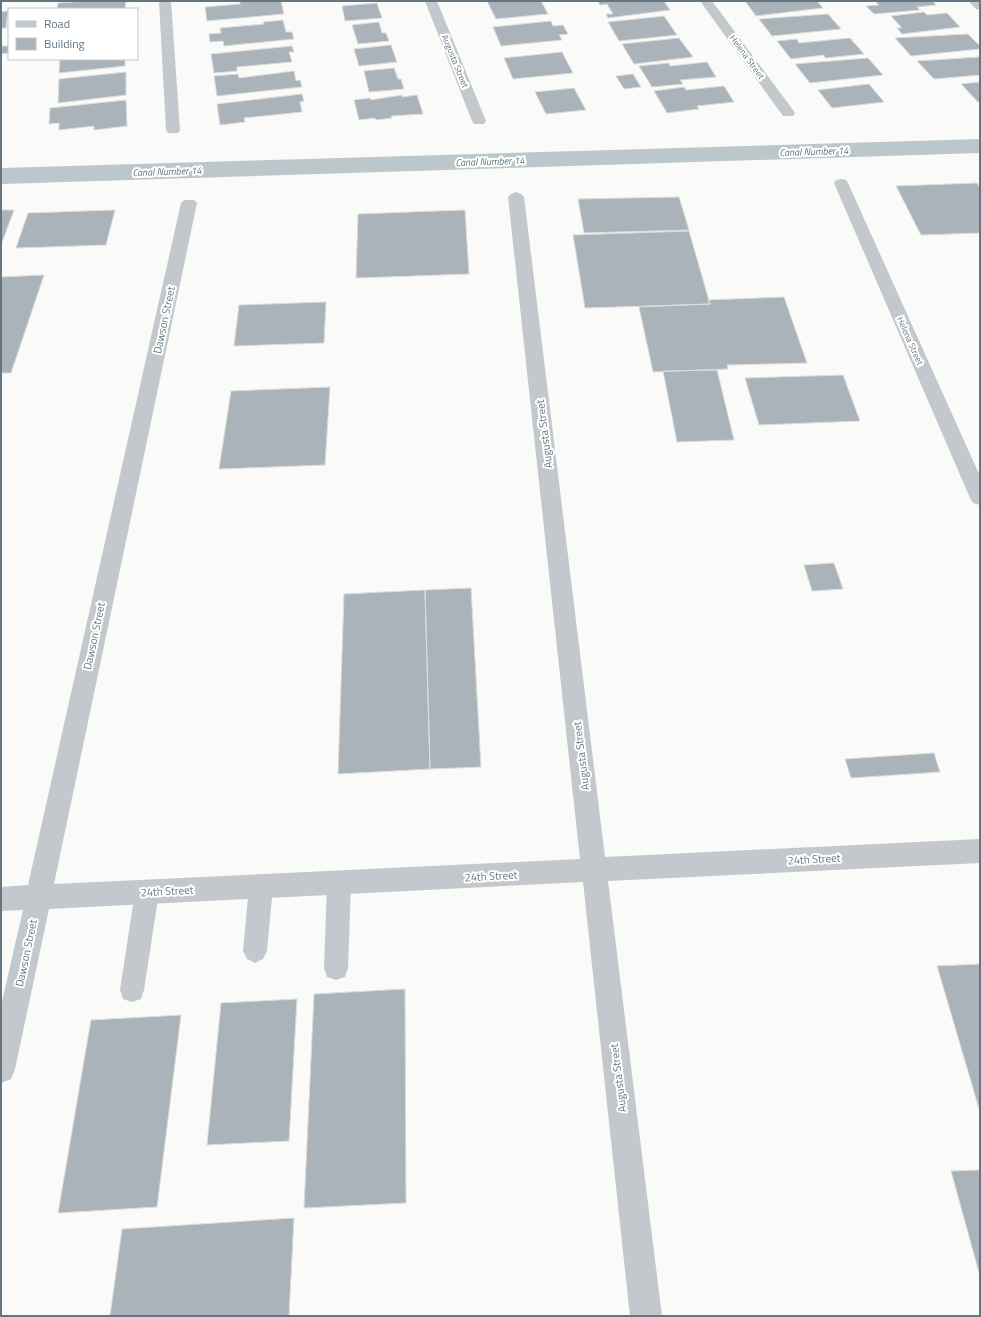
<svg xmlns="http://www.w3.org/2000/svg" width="981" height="1317" viewBox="0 0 981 1317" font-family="'Titillium Web',sans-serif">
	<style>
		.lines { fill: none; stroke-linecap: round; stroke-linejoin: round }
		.canal { fill: #bbc7cb; fill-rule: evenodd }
		.building { fill: #aab3b9; stroke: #dcdcda }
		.service { fill: #c3c8cc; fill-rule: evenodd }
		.minor { fill: #c3c8cc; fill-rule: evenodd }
		.labels { text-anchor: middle; stroke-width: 4; stroke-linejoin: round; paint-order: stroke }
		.far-street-label { font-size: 9px; fill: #657683; stroke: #fff }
		.far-water-label { font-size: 10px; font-style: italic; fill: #60757c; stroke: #fff }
		.street-label { font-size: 11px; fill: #657683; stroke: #fff }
	</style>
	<rect width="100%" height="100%" fill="#fafaf8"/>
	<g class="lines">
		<!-- canal -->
		<path class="canal" d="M980 139V153L1 184V168Z"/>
	</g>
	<!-- building -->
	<path class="building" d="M86 1H126L125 9H57L58 3Z
		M240 1H281L284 14 207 21 205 7 240 4Z
		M487 1H541L548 14 496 19Z
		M598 1H664L670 10 608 18 606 14H613L607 4 600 5Z
		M745 1H817L823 8 756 16Z
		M875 1H933L936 5 917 7 920 10 874 14 866 6 879 5Z
		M377 3 382 18 345 21 342 6Z
		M8 11 6 28H1V12Z
		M924 12 927 15 947 13 960 27 902 34 897 28H902L891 16Z
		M828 14 841 29 772 36 759 19Z
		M664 16 677 35 619 41 608 22Z
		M283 20 286 32H292L294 39 224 46 223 41 210 42 209 34 221 33 220 28 264 24 263 22Z
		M551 21 553 26 563 25 568 34 559 35 562 40 501 46 493 27Z
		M379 22 382 33H386L389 41 358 44 352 25Z
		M968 34 980 46V49L911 56 895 38Z
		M679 38 693 57 634 64 622 44Z
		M850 38 864 54 825 58 824 55 791 59 777 41 797 39 799 43Z
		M391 45 397 62 359 66 354 49Z
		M1 46H9L8 53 1 54Z
		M292 46 294 52H289L292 62 237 67V71L214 73 211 54Z
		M562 52 573 73 513 79 504 58Z
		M980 57V75L934 79 917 61Z
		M868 58 883 75 810 83 795 64Z
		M60 59H125V66L59 73Z
		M707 62 716 77 680 80 683 84 652 87 639 66 669 63 670 66Z
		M394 68 398 79H401L404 89 369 92 364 71Z
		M294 71 296 81 300 80 302 87 217 96 214 76 238 74 239 78Z
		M126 72V95L58 103 59 79Z
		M633 74 641 87 624 89 616 76Z
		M980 82V102H978L961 84Z
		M869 84 884 102 832 108 818 90Z
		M724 86 734 102 697 106 699 109 667 113 654 91 684 87 686 90Z
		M574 88 586 110 546 114 535 92Z
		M302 94 304 101 300 102 302 112 244 118 245 122 220 125 217 104Z
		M402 95V97L417 95 423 114 391 116 392 118 376 120 375 118 359 120 354 100 370 98 371 100Z
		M126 100 127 126 94 130V126L59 130V123L49 124 50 108Z
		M977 183 980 188V233L921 235 896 186Z
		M679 197 689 230 584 233 578 199Z
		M1 210H14L1 245Z
		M115 210 106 245 16 248 28 213Z
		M465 210 469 274 356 278 358 214Z
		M689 231 710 304 585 308 573 235Z
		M44 275 11 373H1V277Z
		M784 297 807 363 727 365 728 369 653 372 639 307 710 304 708 300Z
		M326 302 324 343 234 346 239 305Z
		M717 370 734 440 677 442 663 371Z
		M843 375 860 421 759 425 745 378Z
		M330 387 325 465 219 469 231 391Z
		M834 563 843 589 812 591 804 565Z
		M471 588 481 767 430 769 425 590Z
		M425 590 430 769 338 774 344 594Z
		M934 753 940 772 851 778 845 759Z
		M980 964V1112L937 966Z
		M405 989 406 1203 304 1208 314 994Z
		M297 999 289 1141 207 1145 221 1003Z
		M181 1015 157 1207 58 1213 91 1020Z
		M980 1170V1276L951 1171Z
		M294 1218 289 1316H110L122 1229Z"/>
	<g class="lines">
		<!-- service -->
		<path class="service" d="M339 872 347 875 351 883 348 968 345 977 336 980 327 977 324 968 327 883 331 875Z
			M261 876 269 879 273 887 267 951 263 959 255 963 247 959 243 951 249 887 253 879Z
			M147 881 155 884 159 892 144 990 141 999 132 1002 123 999 120 990 135 892 139 884Z"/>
		<!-- minor -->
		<path class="minor" d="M159 1H171L180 130 178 133H168L166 130Z
			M425 1H437L486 121 484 124H474L472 121Z
			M700 1H712L793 110 795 113 793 116H783Z
			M968 1H980V10L976 9Z
			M841 179 846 180 848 183 980 476V505L973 503 970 498 834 183 836 180Z
			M516 192 521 194 524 197 605 857 980 839V863L608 881 662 1316H630L583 882 49 909 15 1069 11 1079 1 1083V1006L23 910 1 911V887L28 885 181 203 184 200H194L197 203 54 884 580 859 508 197 511 194Z"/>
	</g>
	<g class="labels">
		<!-- far-street labels -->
		<g class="far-street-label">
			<text transform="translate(747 57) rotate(54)" y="3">Helena Street</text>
			<text transform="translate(455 61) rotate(68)" y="3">Augusta Street</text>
			<text transform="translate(910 341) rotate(66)" y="3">Helena Street</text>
		</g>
		<!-- far-water labels -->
		<g class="far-water-label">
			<text transform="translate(814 151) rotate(-2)" y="4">Canal Number 14</text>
			<text transform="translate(490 161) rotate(-2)" y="4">Canal Number 14</text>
			<text transform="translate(167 171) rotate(-2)" y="4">Canal Number 14</text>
		</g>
		<!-- street labels -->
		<g class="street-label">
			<text transform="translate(164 320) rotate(-78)" y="4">Dawson Street</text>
			<text transform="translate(544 434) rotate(-97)" y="4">Augusta Street</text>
			<text transform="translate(94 636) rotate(-78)" y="4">Dawson Street</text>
			<text transform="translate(581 756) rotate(-97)" y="4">Augusta Street</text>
			<text transform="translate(814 859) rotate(-3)" y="4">24th Street</text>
			<text transform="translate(491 876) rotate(-3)" y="4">24th Street</text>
			<text transform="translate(167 891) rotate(-3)" y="4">24th Street</text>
			<text transform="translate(26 953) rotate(-78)" y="4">Dawson Street</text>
			<text transform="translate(618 1078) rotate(-97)" y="4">Augusta Street</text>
		</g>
	</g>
	<!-- border -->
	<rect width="981" height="1317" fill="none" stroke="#657683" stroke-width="4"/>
	<!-- legend -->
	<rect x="8" y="8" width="130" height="52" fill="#ffffff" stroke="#c1c8cd"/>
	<rect x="16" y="21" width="20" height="6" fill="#c3c8cc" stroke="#c1c8cd"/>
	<text x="44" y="28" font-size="12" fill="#657683">Road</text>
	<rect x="16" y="38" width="20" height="12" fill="#aab3b9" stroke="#c1c8cd"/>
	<text x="44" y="48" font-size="12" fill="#657683">Building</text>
</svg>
